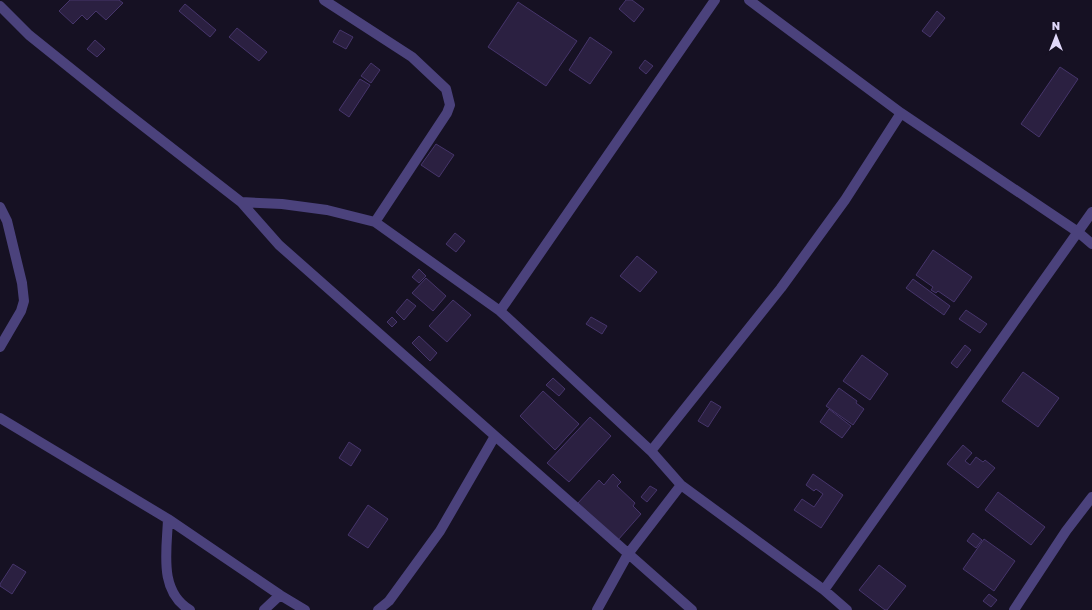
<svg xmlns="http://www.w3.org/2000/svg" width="1092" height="610" viewBox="0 0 1092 610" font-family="'Golos Text',sans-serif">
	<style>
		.building { fill: #2b2041; stroke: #46356b }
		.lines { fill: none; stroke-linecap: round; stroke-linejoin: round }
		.minor { stroke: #4b427c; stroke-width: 10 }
	</style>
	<rect width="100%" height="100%" fill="#161123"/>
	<!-- building -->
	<path class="building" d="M70 0H119L123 3 106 20 96 11 87 20 82 15 73 24 59 11Z
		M626 0H632L644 9 634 22 619 9Z
		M518 2 577 41 546 86 488 47Z
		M185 4 216 30 210 37 179 11Z
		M937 11 945 18 930 37 922 31Z
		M237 28 267 52 259 61 229 37Z
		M340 30 353 37 346 49 333 42Z
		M590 37 612 52 590 84 569 70Z
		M95 40 105 49 97 57 87 49Z
		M645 60 653 66 646 74 639 68Z
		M371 63 380 70 371 83 361 76Z
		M1060 67 1078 79 1039 137 1021 124Z
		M360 79 370 85 349 117 339 110Z
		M436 144 454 155 439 177 421 165Z
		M455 233 465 241 456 252 446 244Z
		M933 250 972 277 954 302 938 291 936 293 931 290 933 287 916 275Z
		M637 256 657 272 640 292 620 276Z
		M419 269 426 276 419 283 412 277Z
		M426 278 446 296 433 311 412 293Z
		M913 279 950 306 944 315 906 288Z
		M407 299 416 306 404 320 396 312Z
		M453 300 471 315 447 342 429 326Z
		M966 310 987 324 980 333 959 319Z
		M392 317 397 322 392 327 387 322Z
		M591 317 607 326 602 334 586 324Z
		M419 336 437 353 430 361 412 343Z
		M965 345 971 350 957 368 951 363Z
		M862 355 888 374 870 400 843 381Z
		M1023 372 1059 398 1038 427 1002 401Z
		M553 378 565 389 559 396 546 385Z
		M839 388 857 401 856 403 864 409 853 425 826 406Z
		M543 391 579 424 555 450 520 416Z
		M711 401 721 407 708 427 698 421Z
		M829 409 851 426 842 438 820 422Z
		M590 417 611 436 569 482 547 463Z
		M349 442 361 450 351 466 339 458Z
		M963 445 972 453 965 461 970 465 976 457 983 462 985 460 995 468 978 488 947 464Z
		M613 474 621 482 617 486 635 503 633 506 641 514 618 540 578 503 599 480 604 485Z
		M813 474 843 495 821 528 794 510 802 499 814 507 823 494 816 489 814 491 806 485Z
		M650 486 657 490 647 502 641 497Z
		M998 492 1045 527 1031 545 985 510Z
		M368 505 388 519 368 548 348 535Z
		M973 533 982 540 976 548 967 541Z
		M984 539 1015 561 994 591 963 569Z
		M13 564 26 572 12 594 0 586V584Z
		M879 565 906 586 887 610H885L859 590Z
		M989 594 997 600 991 607 983 601Z"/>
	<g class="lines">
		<!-- minor -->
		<path class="minor" d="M324 0 412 57 446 89 450 105 447 113 375 222
			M749 0 901 113 1078 232 1092 244
			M0 6 29 35 115 104 241 202 279 245 692 610
			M241 202 282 204 327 210 375 222 500 311 651 451 681 485 824 590 847 610
			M0 207 7 221 22 283 24 301 21 311 0 347
			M500 311 715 0
			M0 418 168 519 280 595 305 610
			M651 451 781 288 845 200 901 113
			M168 519C167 550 158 591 190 610
			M824 590 1092 212
			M264 610 280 595
			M378 610 389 601 440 531 495 436
			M597 610 628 554 681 485
			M1014 610 1066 531 1092 497"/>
	</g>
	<!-- north arrow -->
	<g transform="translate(1056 36)" stroke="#161123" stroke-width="3" paint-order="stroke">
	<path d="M0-3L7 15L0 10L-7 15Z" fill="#e0d8fa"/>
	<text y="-6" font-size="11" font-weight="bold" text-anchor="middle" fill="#e0d8fa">N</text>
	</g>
</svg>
